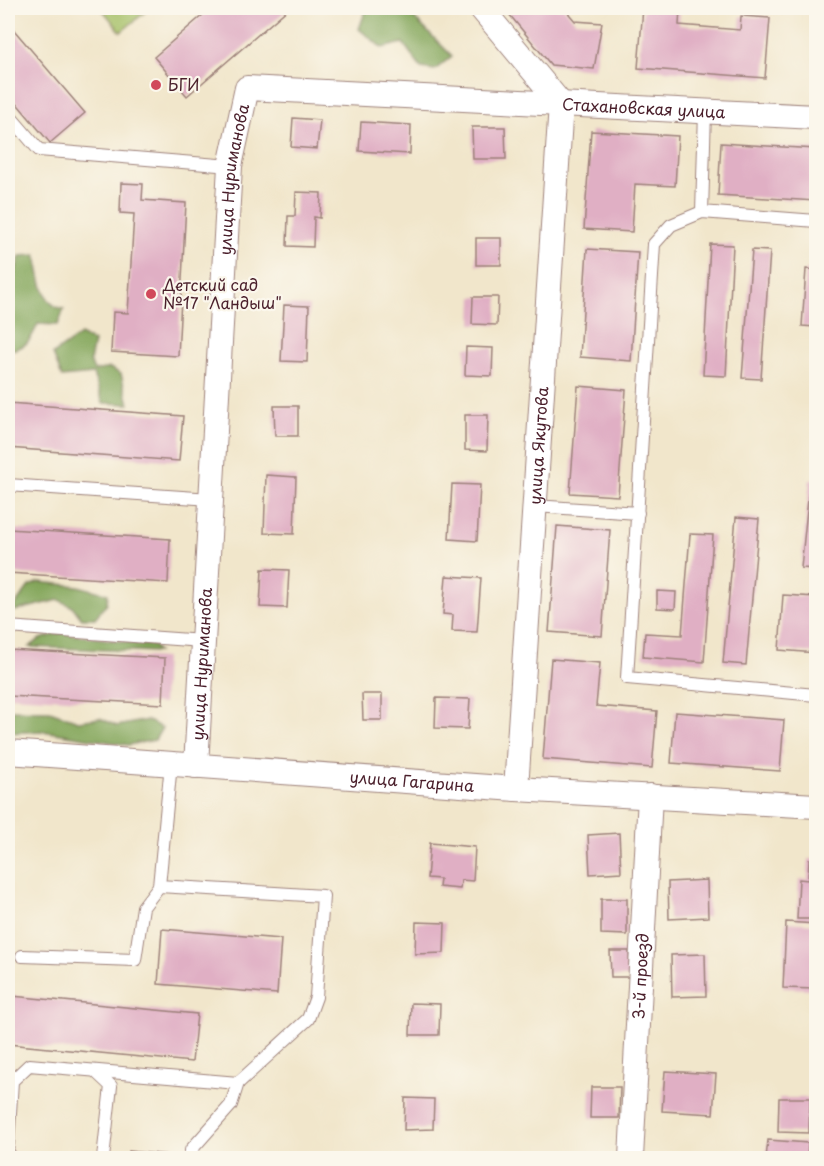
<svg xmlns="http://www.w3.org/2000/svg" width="824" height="1166" viewBox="0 0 824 1166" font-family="'Playpen Sans',sans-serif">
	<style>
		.green { fill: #a4bf65; stroke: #776f48; stroke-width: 1.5 }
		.forest { fill: #83a65a; stroke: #666242; stroke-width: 1.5 }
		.building { fill: #e0afc4 }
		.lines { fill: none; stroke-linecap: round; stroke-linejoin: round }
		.lane-casing { stroke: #9e827b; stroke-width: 14 }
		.street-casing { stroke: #9e827b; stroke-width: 26 }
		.lane { stroke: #fff; stroke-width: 12 }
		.street { stroke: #fff; stroke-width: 24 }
		.poi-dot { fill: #d1495b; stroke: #fbf7ec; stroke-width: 2 }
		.labels { text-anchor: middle; stroke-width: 4.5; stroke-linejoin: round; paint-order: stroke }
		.poi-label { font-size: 16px; fill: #4a1f2b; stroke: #fbf7ec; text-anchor: start }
		.street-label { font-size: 16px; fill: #4a1f2b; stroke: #fbf7ec }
	</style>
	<rect width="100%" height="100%" fill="#fbf7ec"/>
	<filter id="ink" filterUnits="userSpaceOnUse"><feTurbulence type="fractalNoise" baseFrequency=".0167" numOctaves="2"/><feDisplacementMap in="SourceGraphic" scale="12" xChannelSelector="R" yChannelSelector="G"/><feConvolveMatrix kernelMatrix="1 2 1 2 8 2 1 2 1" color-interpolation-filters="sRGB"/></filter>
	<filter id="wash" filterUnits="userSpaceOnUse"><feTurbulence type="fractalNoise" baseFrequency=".008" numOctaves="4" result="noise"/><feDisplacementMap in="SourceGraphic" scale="24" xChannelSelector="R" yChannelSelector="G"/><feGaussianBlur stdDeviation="1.35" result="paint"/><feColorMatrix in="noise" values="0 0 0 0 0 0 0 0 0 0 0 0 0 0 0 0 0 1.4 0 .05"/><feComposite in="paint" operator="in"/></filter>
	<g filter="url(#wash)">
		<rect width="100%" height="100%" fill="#f1e6cb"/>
		<!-- green -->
		<path class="green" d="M101 8H150L121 32Z"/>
		<!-- forest -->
		<path class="forest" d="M372 8H404L452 56 435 70 421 68 403 43 382 48 359 29 365 12Z
			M36 255C40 272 41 307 64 309L58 325 38 324C31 340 26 349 8 350V277L14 276 20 256Z
			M80 335 94 342 90 361 94 371 110 368 121 374 129 404 103 403 93 374 62 377 53 354Z
			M39 582 78 586 108 594 107 603 95 618H81L73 607 59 600 10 612 29 586Z
			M61 633 154 646 158 652 29 647 40 639Z
			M8 710 50 711 78 721 100 718 117 726 147 720 162 728 155 740 128 745 43 731 8 733Z"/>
		<g id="blocks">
			<!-- building -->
			<path class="building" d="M211 8H289L187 96 154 57Z
				M504 8H564L575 21 602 23 594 69 551 65Z
				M643 8H680L679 25 740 30 741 16 770 18 765 78 638 68Z
				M8 23 85 113 50 143 8 93Z
				M293 118 320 120 317 149 291 147Z
				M361 122 411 125 410 154 359 151Z
				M472 127H505L506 159H473Z
				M591 131 678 136 675 186 635 184 632 232 584 229Z
				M721 143 816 149V201L718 195Z
				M121 183 143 184 142 200 186 203 178 356 111 352 113 312 128 313 134 214 120 213Z
				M296 192 321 193 320 218 314 217 313 247 287 246 288 216H295Z
				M476 238H501V265H476Z
				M710 244 733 245 726 376 703 375Z
				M587 249 638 252 631 361 580 357Z
				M752 250 770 251 761 379 742 378Z
				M806 269 816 270V327L802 326Z
				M473 297H498L497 325 472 324Z
				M284 305 309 306 307 362 281 361Z
				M466 347 493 348 492 376 465 375Z
				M578 386 626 390 618 496 570 493Z
				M8 403 183 416 179 461 8 448Z
				M274 406H298V436H275Z
				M465 415H488L487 451 465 450Z
				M266 475 296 477 294 534 264 533Z
				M810 480H816V569L801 568Z
				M452 484 480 485 477 541 449 539Z
				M736 517 759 519 746 665 723 663Z
				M557 526 610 530 602 636 549 632Z
				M8 529 170 539 168 583 8 573Z
				M690 534 713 535 704 662 643 657 645 633 682 635Z
				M262 569 289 570 287 608 260 607Z
				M446 576 481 578 477 632 452 631 453 615 443 614Z
				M657 591 676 592 675 609 657 608Z
				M783 595 816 597V653L779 650Z
				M8 650 165 658 163 704 8 696Z
				M551 659 600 663 596 706 657 711 652 768 543 759Z
				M362 694H382V720H363Z
				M436 698 470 699 468 729 435 728Z
				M675 712 784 720 780 771 671 763Z
				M619 833 621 872 590 874 588 835Z
				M430 843 475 847 473 881 461 880 460 889 439 887 440 879 427 878Z
				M809 859 816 860V919H797L799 879 808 880Z
				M707 880 708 917 669 919 668 882Z
				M601 899H627V935L601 934Z
				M416 922 445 923 444 953 415 954Z
				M786 922 816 924V989L783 988Z
				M162 929 281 939 277 994 158 984Z
				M610 951H629L630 977H611Z
				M705 954 706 996 672 997 671 955Z
				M12 996 197 1014 192 1062 8 1044Z
				M411 1003 440 1004 439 1035H410Z
				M665 1071 716 1074 713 1114 662 1111Z
				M591 1087H620L619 1118H590Z
				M405 1098 434 1099 433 1129 404 1130Z
				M779 1098H810L809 1133 778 1132Z
				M768 1140 808 1143 807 1158H766Z
				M129 1151 169 1155V1158H128Z"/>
		</g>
	</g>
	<g filter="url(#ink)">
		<use href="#blocks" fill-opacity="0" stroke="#9e827b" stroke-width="1.5"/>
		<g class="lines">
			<!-- lane casing -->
			<g class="lane-casing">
				<path id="lane" d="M705 111 702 212 671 225 654 244 627 678 816 695
					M8 114 39 150 230 166
					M702 212 816 221
					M8 485 211 499
					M535 506 638 513
					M8 627 203 641
					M22 956 135 960 143 907 159 886 171 764
					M95 1071 111 1086 103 1158
					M8 1145 12 1081 29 1065 238 1083 308 1019 316 997 323 896 159 886
					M8 1152 11 1158
					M191 1158V1150L231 1105 238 1083"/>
			</g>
			<!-- street casing -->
			<g class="street-casing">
				<g id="street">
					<path d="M481 8 561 104"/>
					<path id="s1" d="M8 752 516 789 816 806"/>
					<path id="s2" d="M196 766 230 166 247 88 816 117"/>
					<path id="s3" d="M516 789 561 104"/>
					<path id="s4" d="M631 1158 650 796"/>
				</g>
			</g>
			<!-- lane -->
			<use href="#lane" class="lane"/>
			<!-- street -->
			<use href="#street" class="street"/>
		</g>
	</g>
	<!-- markers -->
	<g class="poi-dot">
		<circle cx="156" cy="85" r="6"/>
		<circle cx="151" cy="294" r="6"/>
	</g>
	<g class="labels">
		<!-- poi labels -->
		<g class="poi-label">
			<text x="168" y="91">БГИ</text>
			<text x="163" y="291">Детский сад<tspan x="163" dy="18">№17 "Ландыш"</tspan></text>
		</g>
		<!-- street labels -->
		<g class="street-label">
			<text dy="6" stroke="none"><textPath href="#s2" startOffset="1078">Стахановская улица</textPath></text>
			<text dy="6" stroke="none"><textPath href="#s2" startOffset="588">улица Нуриманова</textPath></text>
			<text dy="6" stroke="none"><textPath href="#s3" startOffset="344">улица Якутова</textPath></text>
			<text dy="6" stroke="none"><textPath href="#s2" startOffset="102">улица Нуриманова</textPath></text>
			<text dy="6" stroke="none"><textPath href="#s1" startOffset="405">улица Гагарина</textPath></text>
			<text dy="6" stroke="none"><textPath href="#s4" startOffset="182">3-й проезд</textPath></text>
		</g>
	</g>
	<!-- margin -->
	<rect width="824" height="1166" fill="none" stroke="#fbf7ec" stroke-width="30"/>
</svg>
